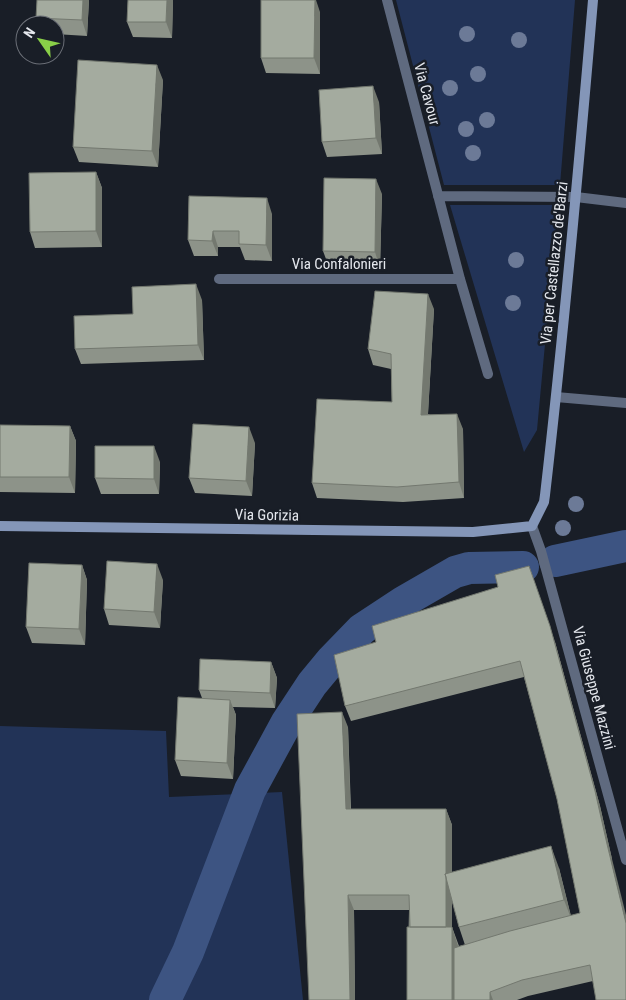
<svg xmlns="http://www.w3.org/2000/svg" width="626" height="1000" viewBox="0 0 626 1000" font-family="'Roboto Condensed',sans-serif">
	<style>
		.green { fill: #223357 }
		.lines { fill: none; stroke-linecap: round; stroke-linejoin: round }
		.canal { stroke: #3d5482; stroke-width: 32 }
		.street { stroke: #5f6a7f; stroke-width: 10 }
		.secondary { stroke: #8496b8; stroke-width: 10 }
		.tree { fill: #6c7a97 }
		.wall { fill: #8d9389; fill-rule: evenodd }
		.shaded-wall { fill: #73786f }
		.building { fill: #a4ab9f; stroke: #73786f }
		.labels { text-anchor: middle; stroke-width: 5; stroke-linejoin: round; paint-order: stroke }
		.street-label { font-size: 15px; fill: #e5e8ee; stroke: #191e27 }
	</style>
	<rect width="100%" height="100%" fill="#191e27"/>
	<!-- green -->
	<path class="green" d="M396 0H575L560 185H444Z
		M450 205H558L537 430 524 452Z
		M0 726 166 731 169 797 282 792 303 1000H0Z"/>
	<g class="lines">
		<!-- canal -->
		<path class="canal" d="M555 561 626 546
			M165 1000 188 952 250 790 287 722 312 684 331 661 362 629 403 602 455 572 469 568 523 567"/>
		<!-- street -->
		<path class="street" d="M387 0 460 279 488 374
			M438 196 576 197 626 203
			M219 279H460
			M556 397 626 403
			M532 526 541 551 626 860"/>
		<!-- secondary -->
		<path class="secondary" d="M0 526 473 532 532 526 544 502 545 495C564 330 579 165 593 0"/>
	</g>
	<!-- trees -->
	<g class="tree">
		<circle cx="467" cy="34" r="8"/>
		<circle cx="519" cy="40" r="8"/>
		<circle cx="478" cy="74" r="8"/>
		<circle cx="450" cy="88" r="8"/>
		<circle cx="487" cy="120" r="8"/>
		<circle cx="466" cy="129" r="8"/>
		<circle cx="473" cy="153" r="8"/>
		<circle cx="516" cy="260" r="8"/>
		<circle cx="513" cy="303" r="8"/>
		<circle cx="576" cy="504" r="8"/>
		<circle cx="563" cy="528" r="8"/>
	</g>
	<!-- wall -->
	<path class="wall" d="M89 0 87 36 55 34V25H39L36 18Z
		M128 0H173L172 38 133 37 127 22Z
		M320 12V74L266 73 261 58Z
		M163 80 158 167 79 162 73 147Z
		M379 102 382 154 327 157 322 142Z
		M96 172 102 188V247L35 248 30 232Z
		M382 194 380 268 329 267 323 251Z
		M189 196 272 214V261L245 260 240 247H218V256H194L188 240Z
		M202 300 204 360 81 364 75 349 133 314Z
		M434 309 428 414 463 429 464 498 403 502 317 498 312 483 392 402 391 369 373 365 368 349Z
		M0 425 70 426 76 441 75 493 0 492Z
		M255 443 252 496 195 493 189 478Z
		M160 462 159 494H101L95 478Z
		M82 565 87 580 85 645 32 643 26 627Z
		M163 580 160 628 109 625 104 609Z
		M555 642 600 806 612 859 593 981 528 996 517 1000H407L409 910H354L355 1000H309L348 727 351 809H446L452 825V872L559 868 571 916 580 913 557 799 524 677 351 721 345 706ZM452 900 459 927 465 945 459 946 452 927Z
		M271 662 277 678 275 708 233 707 236 715 233 779 181 776 175 760 202 698 199 690Z"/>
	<!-- shaded-wall -->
	<path class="shaded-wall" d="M83 0H89L87 36 82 20Z
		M167 0H173L172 38 166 22Z
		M315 0H316L320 12V74L314 58Z
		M157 65 163 80 158 167 152 151Z
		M373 86 379 102 382 154 376 138Z
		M96 172 102 188V247L96 231Z
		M376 179 382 194 380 268 375 252Z
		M267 198 272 214V261L266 245Z
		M213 231 218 247V256L212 241Z
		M196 284 202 300 204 360 198 345Z
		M428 294 434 309 427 430 421 415Z
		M457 414 463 429 464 498 459 482Z
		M70 426 76 441 75 493 69 477Z
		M249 427 255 443 252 496 246 481Z
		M154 446 160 462 159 494 154 479Z
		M157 564 163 580 160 628 154 612Z
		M82 565 87 580 85 645 79 629Z
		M529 566 555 642 600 806 612 859 626 915V923L607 844Z
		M271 662 277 678 275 708 270 693Z
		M230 700 236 715 233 779 227 763Z
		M342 712 348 727 351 825 346 809Z
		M446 809 452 825V927L459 949V1000H452L446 933Z
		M551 846 559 868 572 921 564 900Z
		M348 895 354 910 355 1000H350Z
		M490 992 493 1000H490Z"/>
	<!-- building -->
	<path class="building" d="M37 0H83L82 20 36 18Z
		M128 0H167L166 22H127Z
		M261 0H315L314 58H261Z
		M78 60 157 65 152 151 73 147Z
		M373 86 376 138 322 142 319 90Z
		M96 172V231L30 232 29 173Z
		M324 178 376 179 375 252 323 251Z
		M189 196 267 198 266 245 239 244V231H213L212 241 188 240Z
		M196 284 198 345 75 349 74 316 133 314 132 287Z
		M375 291 428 294 421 415 457 414 459 482 397 487 312 483 317 399 392 402 391 354 368 349Z
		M193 424 249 427 246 481 189 478Z
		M0 425 70 426 69 477H0Z
		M95 446H154V479L95 478Z
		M107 561 157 564 154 612 104 609Z
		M29 563 82 565 79 629 26 627Z
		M529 566 550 626 595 791 607 844 626 923V1000H596L590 965 522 980 490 992V1000H454V948L510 931 580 913 557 799 520 661 345 706 334 655 376 642 372 626 498 587 495 575Z
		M200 659 271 662 270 693 199 690Z
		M178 697 230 700 227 763 175 760Z
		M342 712 346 809H446V874H445L446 877V927H410L409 895H348L350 1000H309L297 714Z
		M551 846 564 900 459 927 445 874Z
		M407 927H452V1000H407Z"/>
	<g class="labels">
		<!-- street labels -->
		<g class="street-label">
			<text transform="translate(427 94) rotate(75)" y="5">Via Cavour</text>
			<text transform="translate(554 263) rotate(-84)" y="5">Via per Castellazzo de'Barzi</text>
			<text x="339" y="269">Via Confalonieri</text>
			<text transform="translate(267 515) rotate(1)" y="5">Via Gorizia</text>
			<text transform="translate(594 688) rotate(75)" y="5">Via Giuseppe Mazzini</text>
		</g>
	</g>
	<!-- north arrow -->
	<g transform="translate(40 40) rotate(304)"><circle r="24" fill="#191e27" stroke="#6b6f77"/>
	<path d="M0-4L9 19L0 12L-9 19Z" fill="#89cf48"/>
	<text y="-8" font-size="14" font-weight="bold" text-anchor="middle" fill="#e5e8ee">N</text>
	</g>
</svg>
